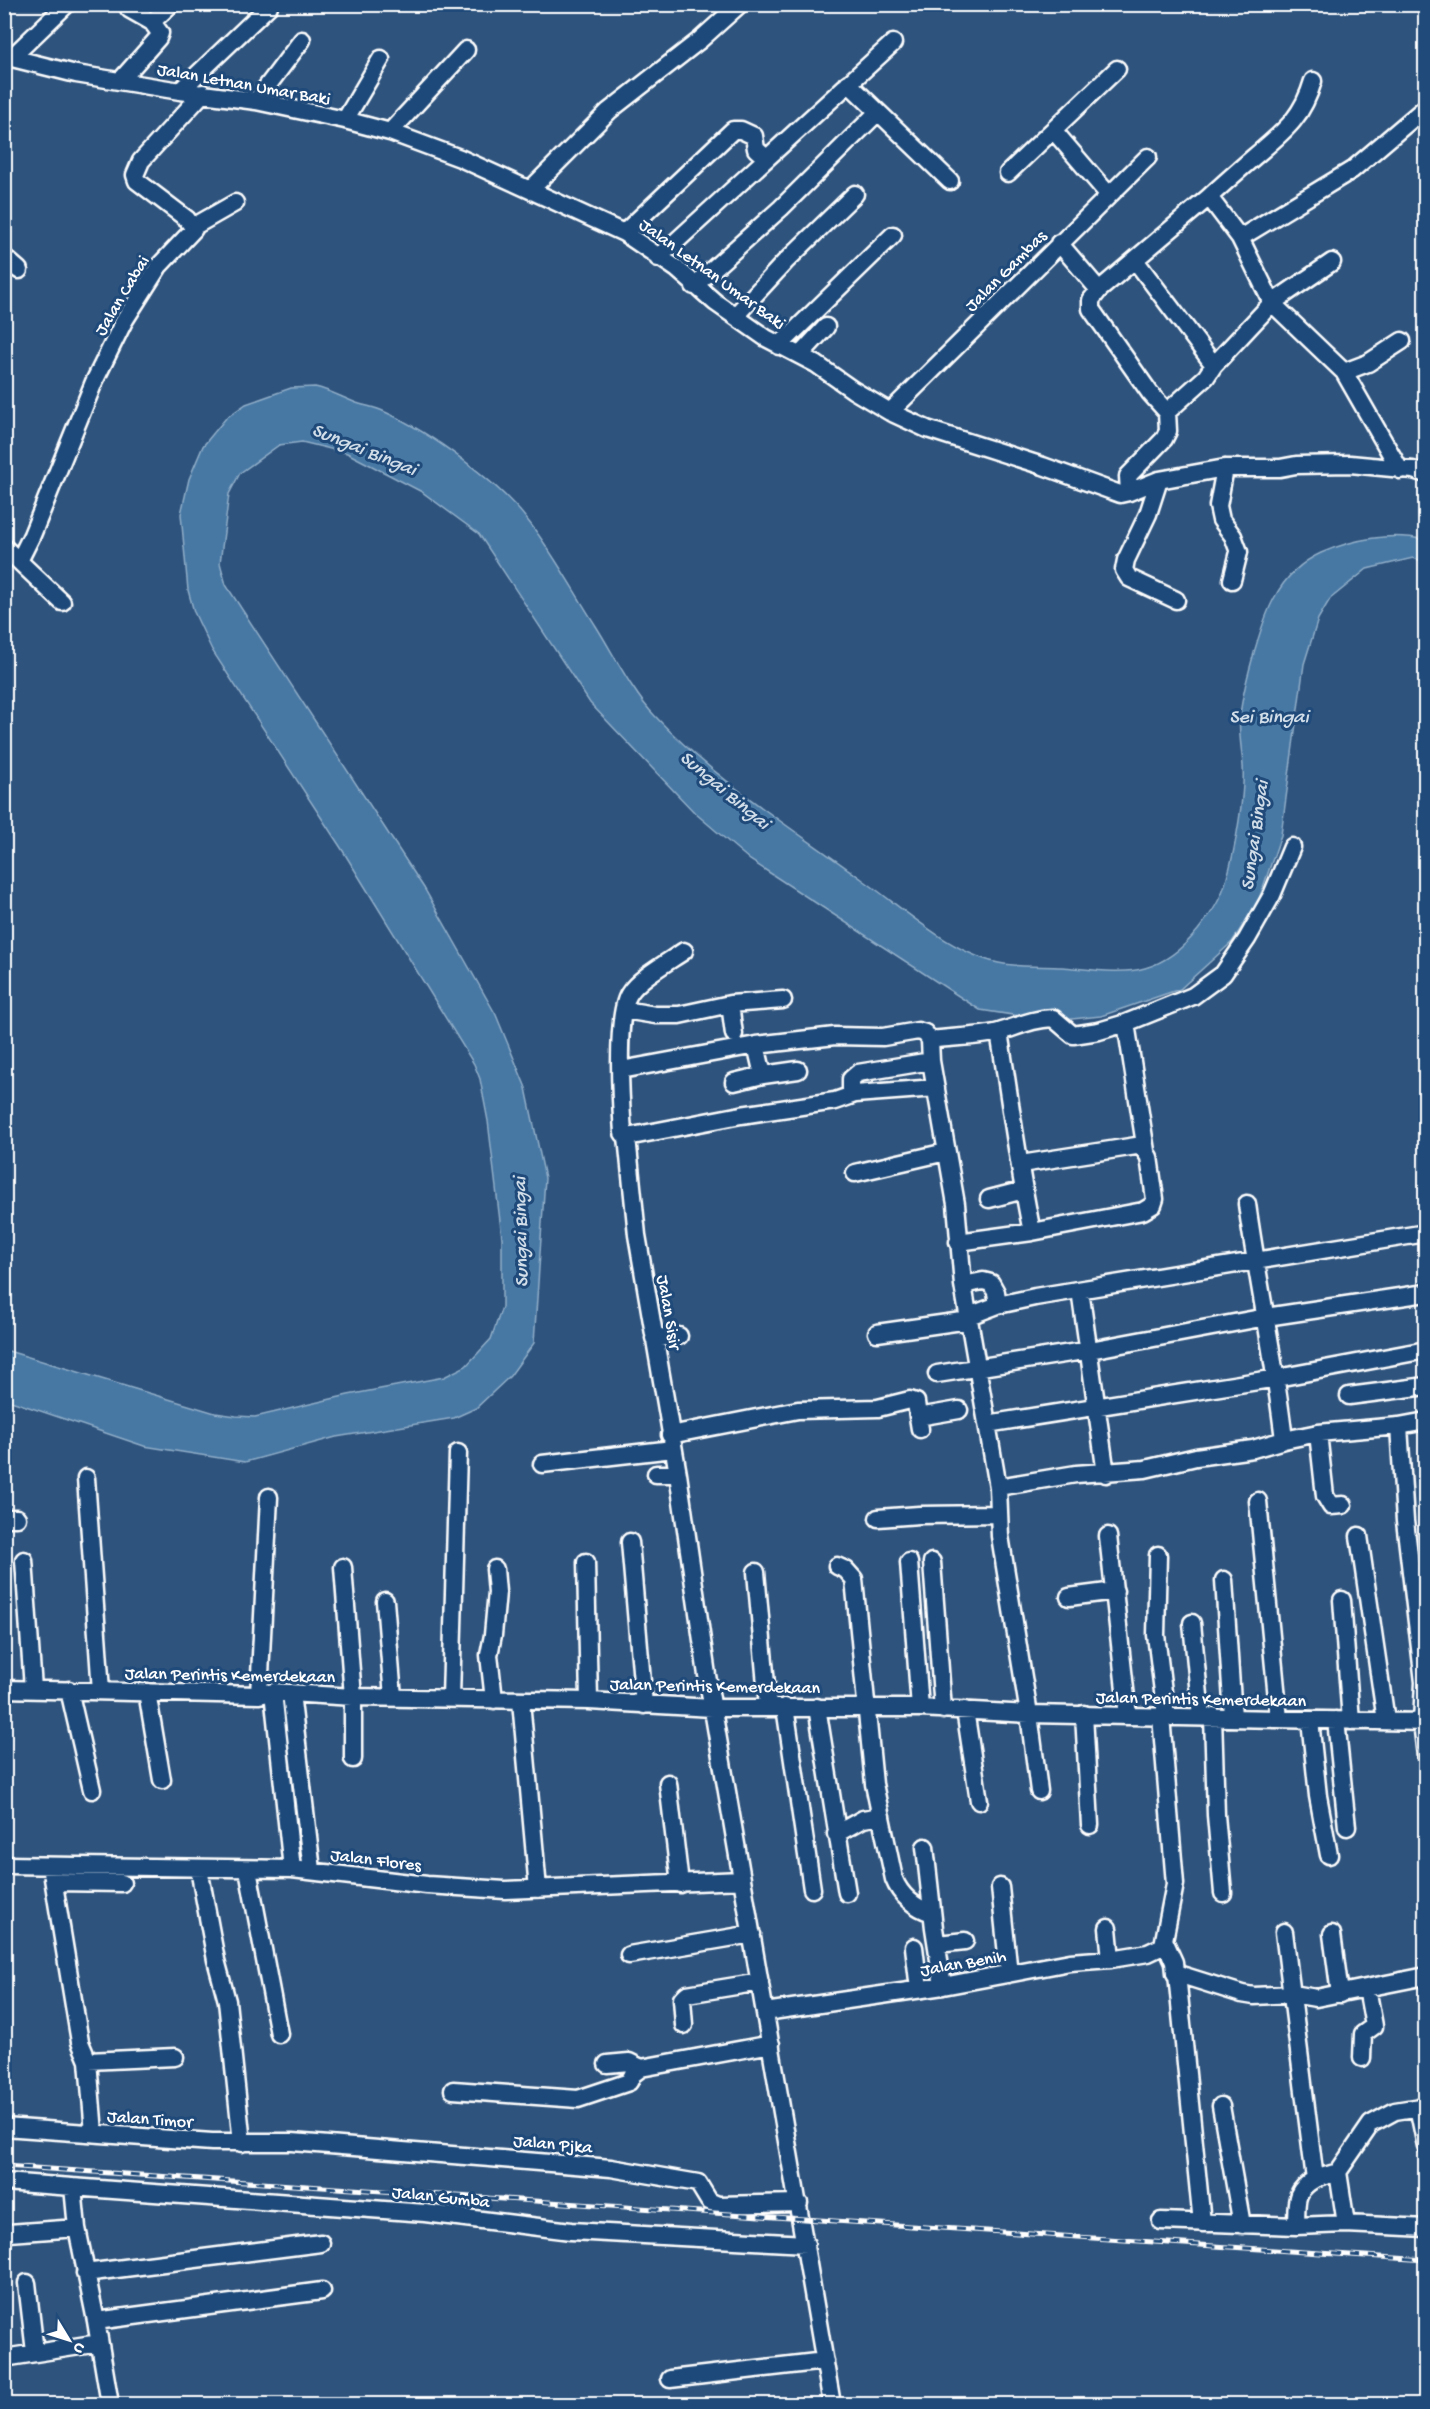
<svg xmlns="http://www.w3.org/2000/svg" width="1430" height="2409" viewBox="0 0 1430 2409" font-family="'Gochi Hand',sans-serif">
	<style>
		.water { fill: #4778a4; stroke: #91aec8; stroke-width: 1.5 }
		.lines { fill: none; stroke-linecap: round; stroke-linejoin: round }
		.minor-casing { stroke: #fff; stroke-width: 21 }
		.minor { stroke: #1f4a7a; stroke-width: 16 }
		.rail-casing { stroke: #fff; stroke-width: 5 }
		.rail { stroke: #1f4a7a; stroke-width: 3; stroke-dasharray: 9; stroke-linecap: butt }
		.labels { text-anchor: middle; stroke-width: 6; stroke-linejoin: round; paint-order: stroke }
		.street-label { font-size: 18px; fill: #fff; stroke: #1f4a7a }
		.water-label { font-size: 20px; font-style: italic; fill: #d1dde8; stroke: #1f4a7a }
	</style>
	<rect width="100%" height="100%" fill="#2e537d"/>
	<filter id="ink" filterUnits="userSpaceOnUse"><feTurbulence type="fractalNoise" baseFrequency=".0167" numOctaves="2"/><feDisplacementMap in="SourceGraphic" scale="12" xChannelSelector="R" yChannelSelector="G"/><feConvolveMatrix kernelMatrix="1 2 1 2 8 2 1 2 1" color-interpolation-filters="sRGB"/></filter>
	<g filter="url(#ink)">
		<!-- water -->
		<path class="water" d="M315 387C329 390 341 397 354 402 364 406 375 407 385 412 430 432 500 483 529 522 554 554 574 592 596 626 613 653 634 695 655 716 716 781 792 828 863 880 904 909 954 956 1004 964 1023 967 1043 966 1062 967 1087 969 1122 975 1145 968 1167 962 1184 947 1198 930 1204 922 1212 913 1217 903 1232 877 1245 797 1243 766 1242 749 1238 733 1240 716 1242 697 1247 678 1252 660 1264 616 1277 573 1321 553 1353 539 1391 532 1425 540V562L1413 558 1367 569 1330 599 1318 619 1304 664 1281 835 1258 902 1232 942 1180 989 1101 1016 1052 1021 980 1010 750 860 695 813 590 703 479 534 422 492 347 453 302 442 279 445 240 473 229 494 220 563 226 585 424 888 496 1015 526 1088 545 1178 534 1343 510 1376 476 1408 454 1418 336 1437 245 1462 144 1446 5 1399V1350L215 1413 236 1416 255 1417 348 1395 444 1377 466 1366 491 1339 502 1307V1238L488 1121 480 1079 474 1064 343 851 212 650 194 612 188 590 181 514 189 479 203 446 226 418 246 404 291 388Z"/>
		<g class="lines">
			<!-- minor casing -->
			<g class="minor-casing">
				<path id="minor" d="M152 22 171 4
					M4 56 76 74 180 91 256 101 345 120 390 132 460 158 624 233 677 269 716 303 766 338 816 364 853 390 890 412 927 429 1043 466 1120 494 1129 492 1159 480 1225 468H1280L1296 465 1350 464 1413 470 1426 474
					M11 58 67 4
					M120 81 158 38 160 33 152 22 129 9
					M848 83 950 181
					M180 91 269 6
					M256 101 302 40
					M345 120 381 59
					M1054 131 1108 194
					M390 132 466 50
					M1008 173 1117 69
					M531 189 609 111 700 40 740 4
					M1209 197C1224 183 1239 170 1254 157 1283 132 1302 119 1313 81
					M193 227 235 203
					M624 233 733 130H741L754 136 756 149 766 158
					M1240 238 1352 170 1426 107
					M1059 243 1099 290 1209 197 1240 238 1272 303 1344 372
					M4 257 19 270
					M658 258 893 43
					M1135 260 1214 365 1272 303 1332 262
					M694 286 781 208 878 112
					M1099 290 1091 300V309L1150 393 1167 412 1206 377 1214 365
					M736 315 785 262 855 194
					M779 346 893 235
					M800 355 826 327
					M890 412 1148 157
					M1225 468 1218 506 1221 520 1233 536 1239 552 1232 580
					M1400 470 1344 372 1368 363 1402 341
					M1159 480 1148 514 1126 560 1124 570 1129 578 1176 600
					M1129 492 1128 476 1164 439 1168 431 1167 412
					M4 547 62 602
					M19 561 32 535 94 382 124 321 159 266 194 229 187 219 137 181 135 175 141 161 203 93
					M684 951C668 962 639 978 629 994 615 1016 621 1105 623 1133L627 1137 637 1235 678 1474 707 1675 832 2404
					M730 1004 783 1000
					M624 1010 655 1015H679L730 1004 734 1034
					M1126 1023 1146 1151
					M999 1032C1010 1099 1018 1166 1032 1232
					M930 1040C950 1037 981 1037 999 1032 1019 1026 1032 1019 1053 1018L1073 1035 1099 1031 1126 1023 1193 996 1223 974 1247 939 1272 895 1292 847
					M756 1045 763 1075
					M621 1070 756 1045 835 1036 883 1037 918 1031 925 1033 930 1040 931 1061 956 1204 963 1285 998 1487 1000 1536 1029 1714 1039 1791
					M734 1082 763 1075 798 1070
					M855 1094 851 1089V1079L858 1073 931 1061
					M627 1137 741 1115 835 1101 855 1094 936 1088
					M855 1173 946 1152
					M989 1199 1024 1190
					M1247 1204C1258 1283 1275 1360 1284 1440
					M958 1242 1032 1232 1143 1211 1153 1205 1155 1199 1149 1157 1142 1147 1136 1146 1021 1164
					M963 1285 983 1281 991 1283 996 1292 998 1305
					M1080 1290 1106 1474
					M969 1316 998 1305 1035 1297 1426 1233
					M877 1333 969 1320
					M654 1338 679 1336
					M937 1374 1090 1350 1266 1317 1426 1293
					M1349 1396 1426 1386
					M987 1424 1277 1378 1426 1350
					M1399 1426 1405 1521 1424 1682 1422 1722 1426 1756
					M920 1429 918 1417 959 1410
					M1318 1433 1325 1496 1331 1506 1343 1505
					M670 1435 798 1410 878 1408 910 1400 916 1402 918 1417
					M542 1464 673 1449
					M656 1474H678
					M86 1478 101 1691
					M998 1487 1076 1474 1145 1469 1196 1457 1253 1449 1284 1440 1318 1433 1399 1426 1426 1421
					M1258 1501 1279 1719
					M4 1518H17
					M878 1518 919 1515 999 1514
					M1108 1536 1128 1716
					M1359 1536 1386 1721
					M630 1542 644 1705
					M1158 1555 1156 1635 1166 1716
					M24 1560 33 1689
					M586 1562 589 1701
					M909 1562 920 1708
					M932 1562 943 1710
					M837 1566 846 1570 854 1579 874 1784 894 1879C900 1895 915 1908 932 1913
					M343 1567 353 1697V1759
					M756 1572 768 1707
					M1224 1580 1233 1717
					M1069 1597 1115 1591
					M1342 1600 1351 1721
					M385 1601 393 1697
					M1192 1623 1201 1716
					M4 1689 259 1695 273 1692 353 1697 589 1701 712 1708H920L1029 1714 1426 1722
					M69 1690 92 1790
					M147 1692 162 1780
					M273 1692 292 1869
					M291 1693 312 1870
					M259 1695 269 1497
					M451 1698 458 1453
					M494 1700 489 1655 493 1635 497 1592 495 1569
					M521 1701 538 1889
					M785 1707 812 1889
					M817 1707 847 1893
					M965 1710 979 1801
					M1084 1714 1090 1825
					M1161 1716 1175 1884 1164 1940 1174 1962 1175 1973 1242 1994 1254 1996 1293 1994 1316 1998 1426 1976
					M1213 1716 1216 1815 1223 1893
					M1310 1720 1318 1796 1329 1855
					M1336 1720 1347 1827
					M668 1783 680 1884
					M836 1834 863 1819 881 1816
					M925 1847 934 1928 943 1986
					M4 1865 292 1869 427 1885 505 1890 742 1880
					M51 1866 80 2042 88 2061 94 2133
					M199 1869 216 1960 227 2001 242 2143
					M248 1870 279 2034
					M55 1882 122 1883
					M1000 1887 1009 1974
					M1108 1928 1111 1959
					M1284 1932 1315 2179 1338 2172 1371 2124 1395 2111 1426 2106
					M1332 1934 1340 1994
					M938 1944 965 1941
					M914 1947 919 1989
					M629 1955 752 1934
					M1177 1974 1202 2223
					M765 2012 943 1986 1070 1962 1111 1959 1148 1953 1165 1945
					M684 2025 682 1999 687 1994 760 1982
					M1362 2058 1363 2034 1374 2026 1367 1988
					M88 2061 175 2057
					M607 2064 629 2062 641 2068
					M453 2090 578 2099 629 2082 633 2074 641 2068 771 2044
					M1221 2106 1242 2225
					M1418 2107 1426 2146
					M4 2127 212 2142H292L611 2168 698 2183 709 2201 718 2205 799 2203
					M1338 2172 1346 2224
					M4 2182 425 2213 571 2231 806 2244
					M73 2187 77 2228 96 2321 110 2404
					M1161 2221 1296 2226 1346 2224 1426 2228
					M1296 2226C1297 2203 1293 2191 1315 2179
					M9 2233 77 2228
					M85 2273 321 2243
					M27 2283 35 2352
					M96 2321 322 2291
					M4 2358 99 2343
					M670 2379 825 2361"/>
			</g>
			<!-- minor -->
			<use href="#minor" class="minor"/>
			<!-- rail casing -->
			<g class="rail-casing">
				<path id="rail" d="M4 2166 1426 2260"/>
			</g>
			<!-- rail -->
			<use href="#rail" class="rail"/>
		</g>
	</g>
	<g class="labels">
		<!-- street labels -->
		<g class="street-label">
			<text transform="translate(244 83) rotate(10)" y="6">Jalan Letnan Umar Baki</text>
			<text transform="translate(1005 270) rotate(-45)" y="6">Jalan Gambas</text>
			<text transform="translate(713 273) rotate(36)" y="6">Jalan Letnan Umar Baki</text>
			<text transform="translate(121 295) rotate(-59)" y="6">Jalan Cabai</text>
			<text transform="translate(670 1312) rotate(80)" y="6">Jalan Sisir</text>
			<text transform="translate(230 1674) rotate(1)" y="6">Jalan Perintis Kemerdekaan</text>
			<text transform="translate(715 1685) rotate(1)" y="6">Jalan Perintis Kemerdekaan</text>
			<text transform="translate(1201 1698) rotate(1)" y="6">Jalan Perintis Kemerdekaan</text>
			<text transform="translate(376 1859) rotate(7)" y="6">Jalan Flores</text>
			<text transform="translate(963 1962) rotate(-10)" y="6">Jalan Benih</text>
			<text transform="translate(150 2118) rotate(4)" y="6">Jalan Timor</text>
			<text transform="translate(553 2143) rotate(5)" y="6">Jalan Pjka</text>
			<text transform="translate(441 2196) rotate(6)" y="6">Jalan Gumba</text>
		</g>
		<!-- water labels -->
		<g class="water-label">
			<text transform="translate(365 448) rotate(22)" y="7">Sungai Bingai</text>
			<text x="1269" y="722">Sei Bingai</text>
			<text transform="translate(726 789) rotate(40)" y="7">Sungai Bingai</text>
			<text transform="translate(1253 835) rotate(-82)" y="7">Sungai Bingai</text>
			<text transform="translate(519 1232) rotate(-91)" y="7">Sungai Bingai</text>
		</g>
	</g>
	<!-- margin -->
	<rect width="1430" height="2409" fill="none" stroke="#1f4a7a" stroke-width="24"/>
	<rect x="12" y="12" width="1406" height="2385" fill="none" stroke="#fff" stroke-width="2" filter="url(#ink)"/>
	<!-- north arrow -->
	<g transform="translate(69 2340) rotate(128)" stroke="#1f4a7a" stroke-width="4.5" paint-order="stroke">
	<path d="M0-4.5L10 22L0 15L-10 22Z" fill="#ffffff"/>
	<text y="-9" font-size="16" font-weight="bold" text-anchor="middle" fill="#ffffff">U</text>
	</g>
</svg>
